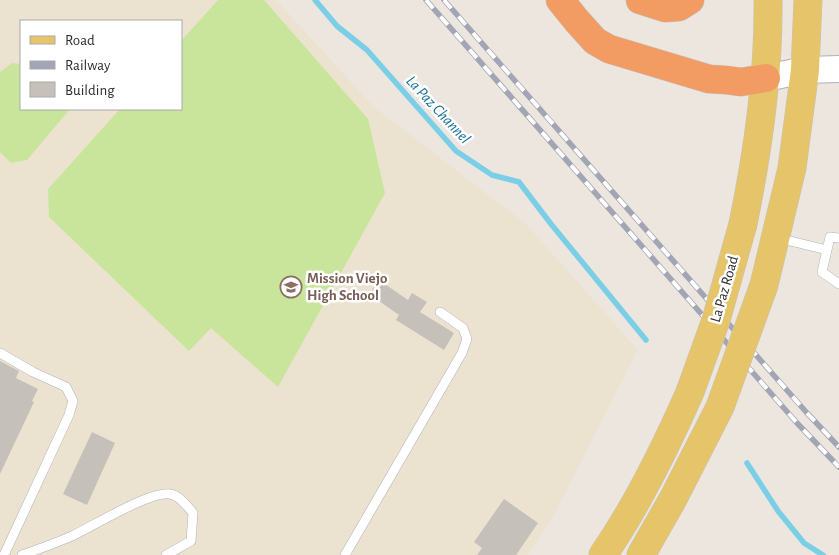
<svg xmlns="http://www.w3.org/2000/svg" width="839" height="555" viewBox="0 0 839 555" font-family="'Alegreya Sans',sans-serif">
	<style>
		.education { fill: #ece2d0; fill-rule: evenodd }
		.pitch { fill: #c9e59c }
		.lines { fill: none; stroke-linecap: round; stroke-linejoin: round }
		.stream { stroke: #7acee6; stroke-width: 5.5 }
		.building { fill: #c5c0ba }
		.service-casing { stroke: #afb1bb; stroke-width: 10 }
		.secondary-casing { stroke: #afb1bb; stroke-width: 28 }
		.primary-casing { stroke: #c4c4c4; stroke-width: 29 }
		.motorway-casing { stroke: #c4c4c4; stroke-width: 29 }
		.service { stroke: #fff; stroke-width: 9 }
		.secondary { stroke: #fff; stroke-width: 26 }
		.primary { stroke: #e6c469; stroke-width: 28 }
		.motorway { stroke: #f29b63; stroke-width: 28 }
		.rail-casing { stroke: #a2a5b4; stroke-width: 5.5 }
		.rail { stroke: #fff; stroke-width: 4; stroke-dasharray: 11; stroke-linecap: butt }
		.primary-bridge-casing { stroke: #c4c4c4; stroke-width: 29; stroke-linecap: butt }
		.primary-bridge { stroke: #e6c469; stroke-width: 28 }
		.labels { text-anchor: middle; stroke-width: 5; stroke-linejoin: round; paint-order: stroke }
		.education-label { font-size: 15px; font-weight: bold; fill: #785e54; stroke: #fff; text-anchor: start }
		.street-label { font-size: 15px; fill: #2b2b2b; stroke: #fff }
		.water-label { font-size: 16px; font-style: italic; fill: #186e93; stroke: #fff }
	</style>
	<rect width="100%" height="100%" fill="#ece6df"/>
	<!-- education -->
	<path class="education" d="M0 0H276L374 107 526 224 638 350 551 520 528 555H0ZM21 21H181V109H21Z"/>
	<!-- pitch -->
	<path class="pitch" d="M218 0H264L368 119 385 193 278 387 211 328 189 351 49 217 48 189 120 109H181V41Z
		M12 63 21 64V109H70L27 160 11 163 0 152V72Z"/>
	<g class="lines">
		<!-- stream -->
		<path class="stream" d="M315 0 337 26 367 50 456 151 492 175 519 182 551 224 646 340
			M747 463 778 511 804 543 823 555"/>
	</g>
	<!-- building -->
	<path class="building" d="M379 280 408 300 412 293 427 302 420 312 454 333 444 350 396 320 399 315 369 294Z
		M0 361 19 371 16 378 38 389 32 401 34 402 0 474Z
		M92 432 115 443 87 505 63 494Z
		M504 499 538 523 516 555H477L482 548 474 542Z"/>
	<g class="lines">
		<!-- service casing -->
		<g class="service-casing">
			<path id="service" d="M778 238 827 250 822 272 839 284
				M827 250 830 237 839 238
				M0 353 33 372 66 387 73 401 69 415 4 555
				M22 555C39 549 56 543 72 536 93 526 150 491 170 494 179 495 187 506 193 513L191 541 166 555
				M345 555 462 353 467 339 463 328 440 312"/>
		</g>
		<!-- secondary casing -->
		<g class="secondary-casing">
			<path id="secondary" d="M766 78 805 70 839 69"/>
		</g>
		<!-- primary casing -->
		<g class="primary-casing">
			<path id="primary" d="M743 224C758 151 769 75 768 0
				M764 285 792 168 805 70 808 0
				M603 555C638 504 665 449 690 392
				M641 555 673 499 720 407"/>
		</g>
		<!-- motorway casing -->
		<g class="motorway-casing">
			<path id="motorway" d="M560 0 577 21 595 41 609 49 709 79 726 80 741 82 766 78
				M640 0 665 8 679 7 690 0"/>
		</g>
		<!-- service -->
		<use href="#service" class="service"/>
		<!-- secondary -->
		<use href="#secondary" class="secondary"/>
		<!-- primary -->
		<use href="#primary" class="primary"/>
		<!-- motorway -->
		<use href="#motorway" class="motorway"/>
		<!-- rail casing -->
		<g class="rail-casing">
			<path id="rail" d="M426 0 797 423 839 467
				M444 0 807 413 839 447"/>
		</g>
		<!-- rail -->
		<use href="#rail" class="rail"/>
		<!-- primary-bridge casing -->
		<g class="primary-bridge-casing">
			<path id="primary-bridge" d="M690 392 716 320 743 224
				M720 407 764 285"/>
		</g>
		<!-- primary-bridge -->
		<use href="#primary-bridge" class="primary-bridge"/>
	</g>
	<!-- icons -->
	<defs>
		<g id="school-ring" transform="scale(1.125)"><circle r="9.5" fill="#fff" stroke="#8d6e63" stroke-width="1.5"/><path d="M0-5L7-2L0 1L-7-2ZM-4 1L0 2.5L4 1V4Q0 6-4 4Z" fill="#8d6e63"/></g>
	</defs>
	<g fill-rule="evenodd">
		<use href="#school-ring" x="291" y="287"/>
	</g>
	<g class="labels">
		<!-- education labels -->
		<g class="education-label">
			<text x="307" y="283">Mission Viejo<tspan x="307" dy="17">High School</tspan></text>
		</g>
		<!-- street labels -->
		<g class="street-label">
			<text transform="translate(724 289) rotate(-74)" y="5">La Paz Road</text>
		</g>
		<!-- water labels -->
		<g class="water-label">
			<text transform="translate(439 109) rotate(47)" y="6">La Paz Channel</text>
		</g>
	</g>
	<!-- legend -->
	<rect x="20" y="20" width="162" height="90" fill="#ffffff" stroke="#aaaaaa"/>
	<rect x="30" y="36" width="25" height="8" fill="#e6c469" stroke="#aaaaaa"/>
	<text x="65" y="45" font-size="15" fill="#2b2b2b">Road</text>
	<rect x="30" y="61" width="25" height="8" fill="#a2a5b4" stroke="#aaaaaa"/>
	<text x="65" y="70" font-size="15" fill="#2b2b2b">Railway</text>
	<rect x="30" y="82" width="25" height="15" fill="#c5c0ba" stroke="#aaaaaa"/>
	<text x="65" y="95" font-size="15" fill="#2b2b2b">Building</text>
</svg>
